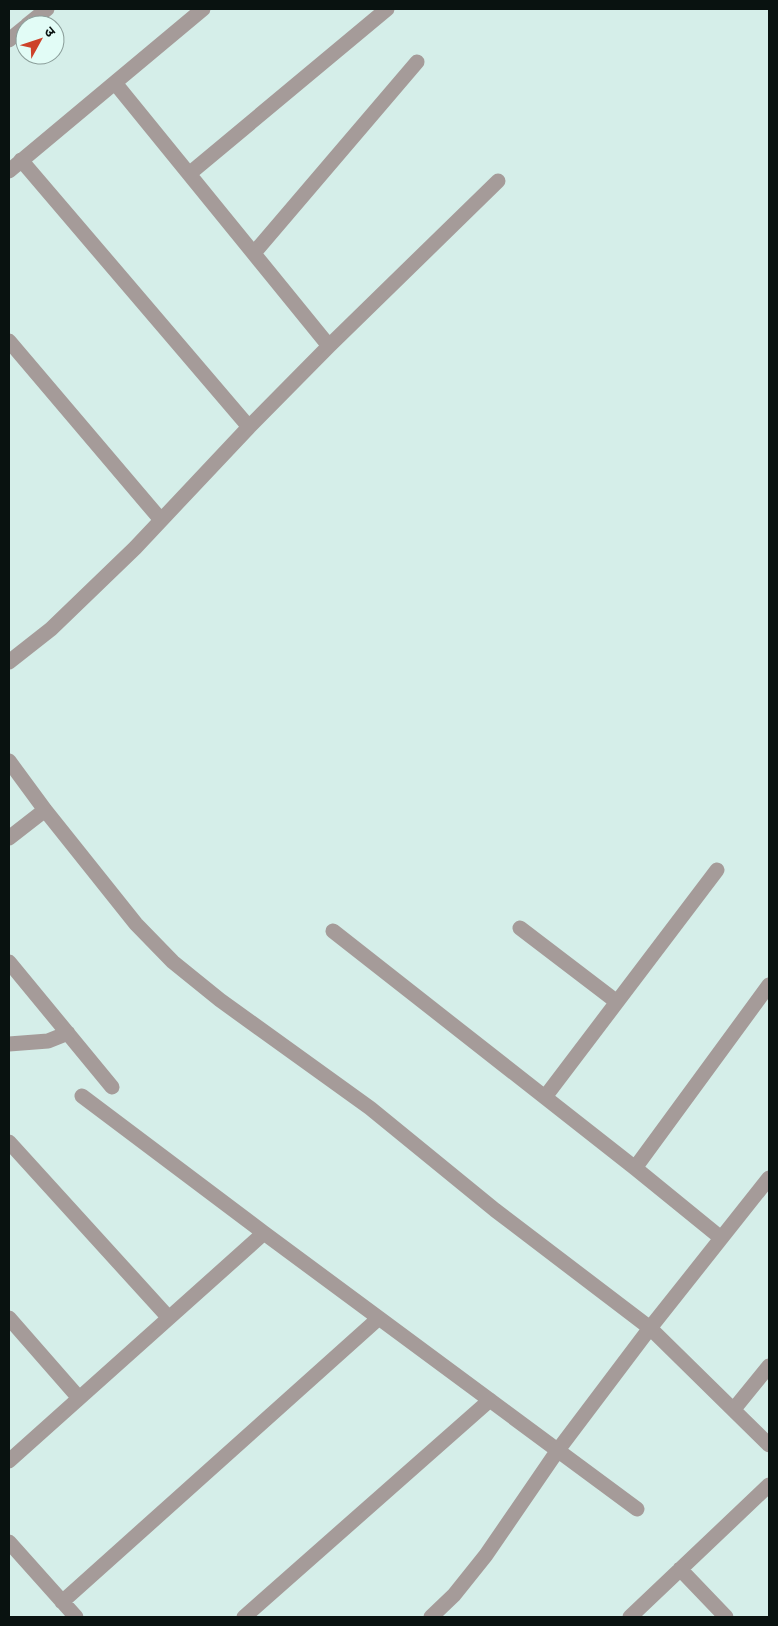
<svg xmlns="http://www.w3.org/2000/svg" width="778" height="1626" viewBox="0 0 778 1626" font-family="'Titillium Web','Noto Sans Devanagari',sans-serif">
	<style>
		.lines { fill: none; stroke-linecap: round; stroke-linejoin: round }
		.minor { stroke: #a59b99; stroke-width: 15 }
	</style>
	<rect width="100%" height="100%" fill="#d5eee9"/>
	<g class="lines">
		<!-- minor -->
		<path class="minor" d="M27 25 47 9
			M9 40 25 27
			M115 83 329 346
			M21 160 249 427
			M9 171 203 9
			M189 174 387 9
			M254 253 417 62
			M9 341 161 520
			M9 662 51 629 135 548 249 427 329 346 498 181
			M9 761 45 810 136 924 173 962 220 1000 370 1108 495 1210 650 1328 769 1445
			M9 838 45 810
			M520 928 617 1002
			M333 931 635 1168 721 1238
			M9 962 112 1087
			M9 1044 48 1041 68 1033
			M82 1096 264 1233 637 1509
			M545 1097 717 870
			M9 1142 169 1318
			M635 1168 769 985
			M9 1318 79 1398
			M734 1409 769 1366
			M9 1461 264 1233
			M9 1542 76 1617
			M680 1569 726 1617
			M62 1602 379 1318
			M244 1617 490 1400
			M431 1617 454 1595 486 1555 558 1450 650 1328 769 1178
			M630 1617 769 1485"/>
	</g>
	<!-- border -->
	<rect width="778" height="1626" fill="none" stroke="#091210" stroke-width="20"/>
	<!-- north arrow -->
	<g transform="translate(40 40) rotate(50)"><circle r="24" fill="#e2fcf6" stroke="#8b9e9a"/>
	<path d="M0-4L9 19L0 12L-9 19Z" fill="#cd422a"/>
	<text y="-8" font-size="14" font-weight="bold" text-anchor="middle" fill="#091210">उ</text>
	</g>
</svg>
